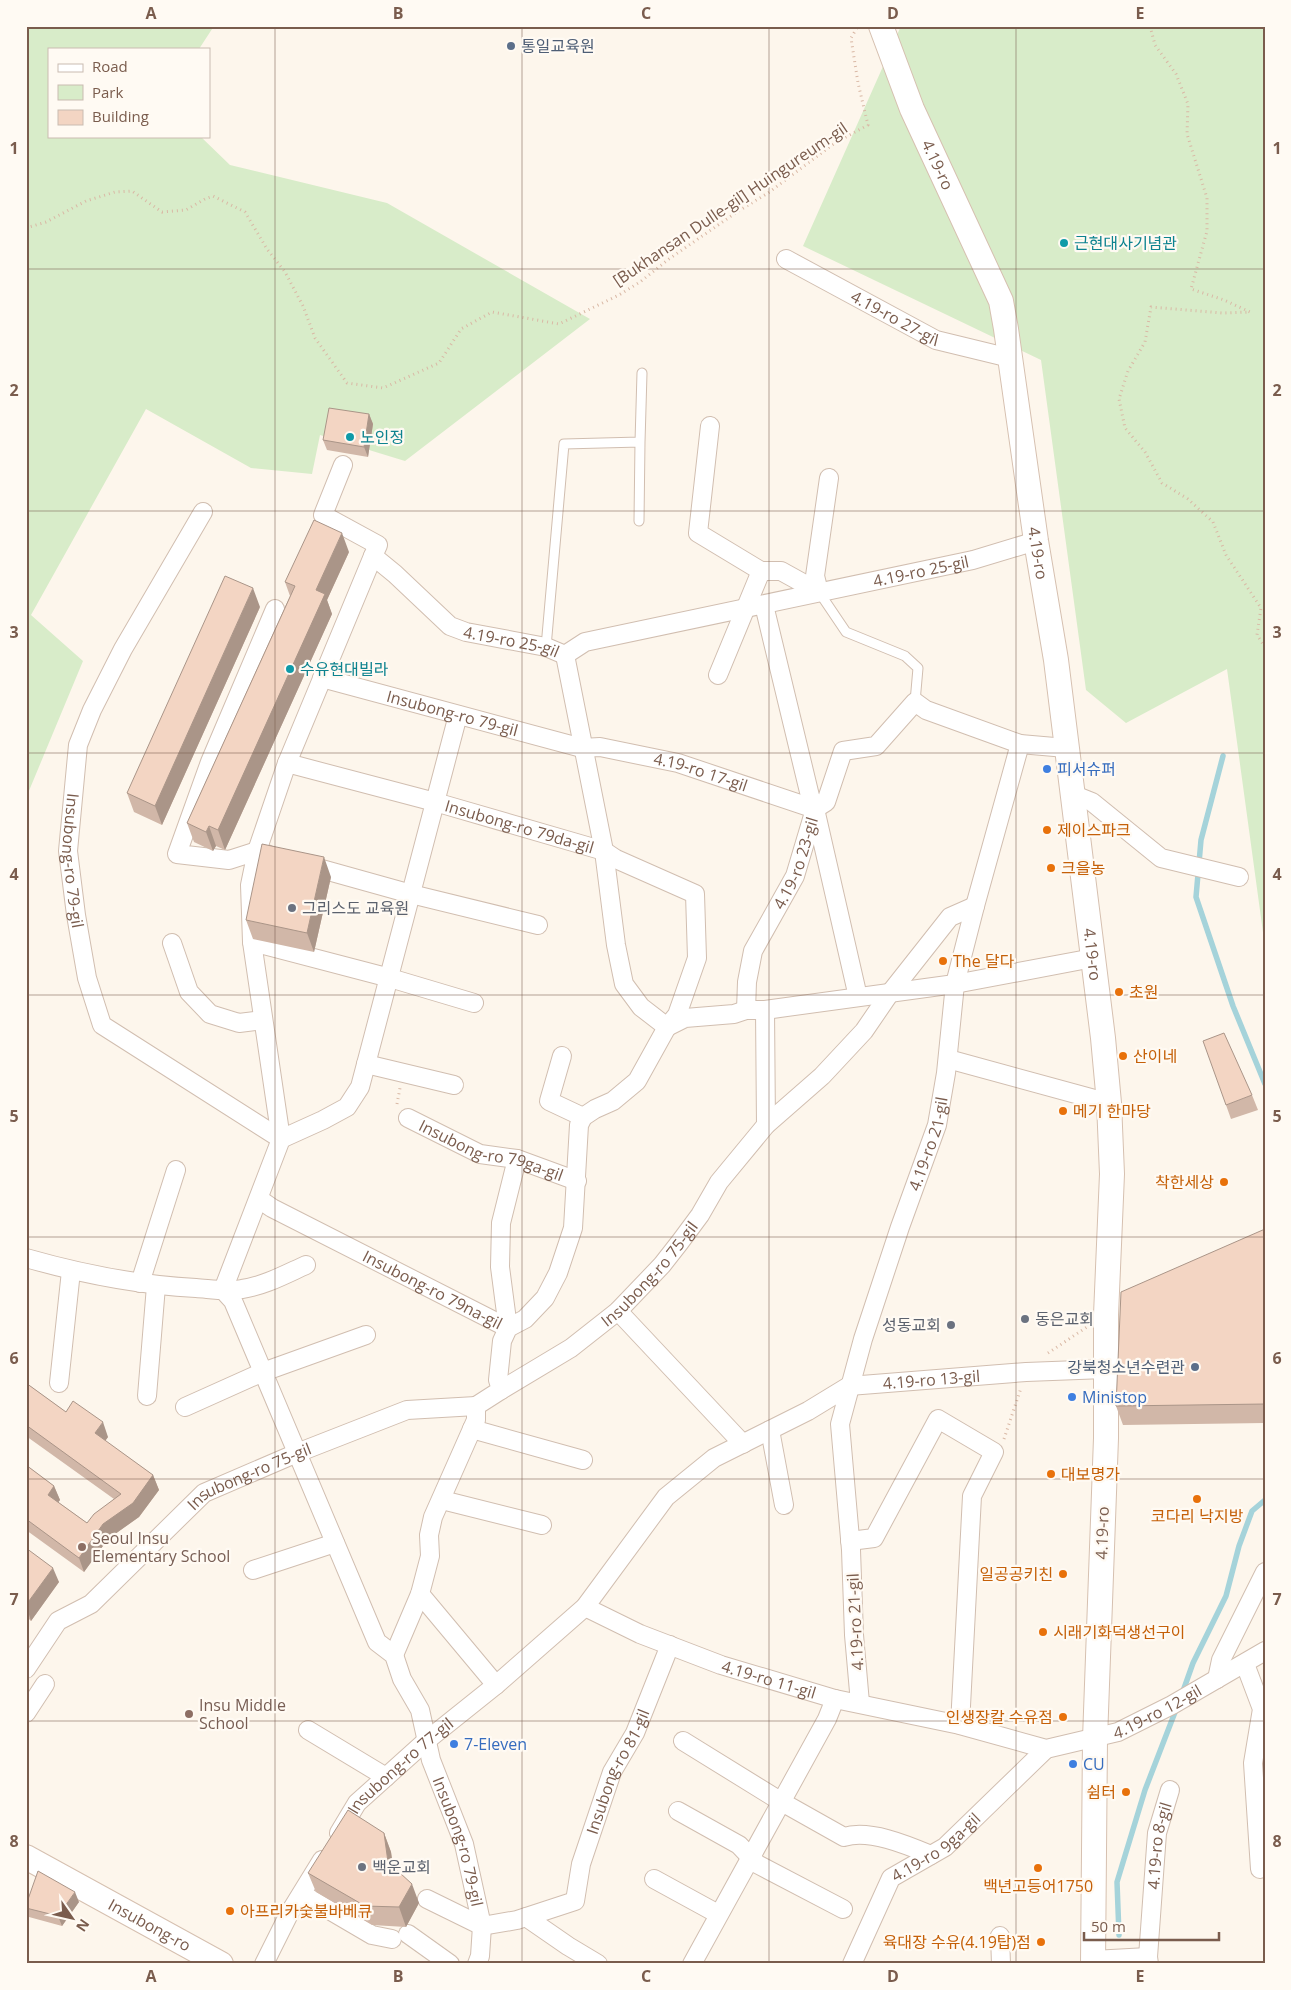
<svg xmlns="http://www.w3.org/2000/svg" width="1291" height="1990" viewBox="0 0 1291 1990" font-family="'Open Sans','Noto Sans KR',sans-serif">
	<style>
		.green { fill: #d8ecc9 }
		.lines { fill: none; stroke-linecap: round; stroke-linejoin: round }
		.stream { stroke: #a5d3da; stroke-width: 5.5 }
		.lane-casing { stroke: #d1beb0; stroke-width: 11 }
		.street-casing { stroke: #d1beb0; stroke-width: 20 }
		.secondary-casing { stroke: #d6c0b0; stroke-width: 26 }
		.path { stroke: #d9b8a5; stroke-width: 3; stroke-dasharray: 1 4; stroke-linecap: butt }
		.lane { stroke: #fff; stroke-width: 9 }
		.street { stroke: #fff; stroke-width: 18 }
		.secondary { stroke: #fff; stroke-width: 24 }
		.wall { fill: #d1b7a8 }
		.shaded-wall { fill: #aa9588 }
		.building { fill: #f3d5c3; stroke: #aa9588 }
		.grid { fill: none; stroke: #7a5c4d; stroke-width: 1; stroke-opacity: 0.55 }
		.service-dot { fill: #5c6f8a; stroke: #fffaf3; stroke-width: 2 }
		.culture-dot { fill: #0f9aa8; stroke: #fffaf3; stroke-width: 2 }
		.shop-dot { fill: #3f7fe0; stroke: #fffaf3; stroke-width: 2 }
		.food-dot { fill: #e8710a; stroke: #fffaf3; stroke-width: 2 }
		.worship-dot { fill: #6b7280; stroke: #fffaf3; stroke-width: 2 }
		.education-dot { fill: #8d6e63; stroke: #fffaf3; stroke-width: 2 }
		.labels { text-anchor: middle; stroke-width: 4.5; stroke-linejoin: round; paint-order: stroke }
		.service-label { font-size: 16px; fill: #4e5e75; stroke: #fffaf3; text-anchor: start }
		.street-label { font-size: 16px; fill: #7a5c4d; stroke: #fffaf3 }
		.culture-label { font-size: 16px; fill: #0d838f; stroke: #fffaf3; text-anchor: start }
		.shop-label { font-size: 16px; fill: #366cbe; stroke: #fffaf3; text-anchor: start }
		.food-label { font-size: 16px; fill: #c56008; stroke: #fffaf3; text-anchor: start }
		.worship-label { font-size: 16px; fill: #5b616d; stroke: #fffaf3; text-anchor: start }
		.education-label { font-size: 16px; fill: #785e54; stroke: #fffaf3; text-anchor: start }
		.neatline { fill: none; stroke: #7a5c4d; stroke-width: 2 }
		.grid-label { font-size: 16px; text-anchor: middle; font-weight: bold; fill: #7a5c4d }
	</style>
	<rect width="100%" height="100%" fill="#fdf6ec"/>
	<!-- green -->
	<path class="green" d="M26 26H214L199 49H49V136H200L230 165 387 203 590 319 405 461 320 435 312 474 251 468 146 409 31 615 83 661 26 798Z
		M901 26H1265V947L1227 669 1126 723 1086 690 1041 360 803 246Z"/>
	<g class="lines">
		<!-- stream -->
		<path class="stream" d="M1223 756 1201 840 1196 897 1233 1006 1265 1084
			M1182 1694 1193 1663 1226 1596 1239 1546 1252 1511 1265 1500
			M1119 1935 1117 1882 1145 1790 1177 1707"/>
		<!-- lane casing -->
		<g class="lane-casing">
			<path id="lane" d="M639 521 640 442
				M819 592 846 632 905 656 918 668 915 702
				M546 647 564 444 640 442 642 373"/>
		</g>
		<!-- street casing -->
		<g class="street-casing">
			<g id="street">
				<path id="s1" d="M786 259 936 340 1010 358"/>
				<path d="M710 426 698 533 761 571H781L819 592"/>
				<path id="s2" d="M343 465 323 515 378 545 373 556 395 574 450 626 466 632 546 647 565 655 585 642 973 560 1036 541"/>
				<path id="s3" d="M203 512 123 649 92 710 78 745 68 851 76 915 87 978 102 1025 281 1139 323 1120 347 1107 360 1087 458 715"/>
				<path d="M819 592 815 576 829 478"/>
				<path d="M764 605 810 796 815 809 858 997"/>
				<path d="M565 655 604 851 616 945 624 984 641 1007 667 1027 685 1018 734 1014 746 1010H765L955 984 1093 958"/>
				<path d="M718 675 761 571"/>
				<path id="s4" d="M322 678 582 748 600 747 678 763 815 809"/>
				<path id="s5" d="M287 763 435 802 604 851 616 859 695 894 697 958 677 1015 667 1027 637 1081 613 1101 595 1109 583 1117 579 1125 573 1228 558 1273 545 1298 525 1319 508 1328 502 1341 498 1380 501 1390 476 1406V1420L433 1517 429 1535 430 1556 420 1594 394 1655"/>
				<path d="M1072 794 1092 802 1161 858 1239 877"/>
				<path d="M267 854 257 851 229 860 177 854 210 762 275 609"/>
				<path d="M307 865 411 894 538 925"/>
				<path d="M252 942 390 978 474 1003"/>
				<path d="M172 943 189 992 210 1014 239 1023 263 1020"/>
				<path id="s6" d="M746 1010 747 982 753 951 795 876 815 809 826 802 843 751 876 746 915 702 926 710 1020 744 1066 748"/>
				<path d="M765 1010 766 1125"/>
				<path d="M562 1056 549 1101 583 1117"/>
				<path d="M948 1059 1109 1103"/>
				<path d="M366 1064 454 1085"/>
				<path id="s7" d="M408 1118 480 1154 517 1159 577 1181"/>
				<path id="s8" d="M259 1199 272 1208 508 1328"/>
				<path d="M26 1258C82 1274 138 1285 196 1288 211 1289 227 1292 242 1289 264 1286 286 1274 306 1265"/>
				<path d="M140 1283 176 1170"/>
				<path d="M223 1290 281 1139 252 942 250 885 257 851 287 763 373 556"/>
				<path id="s9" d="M223 1290 233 1301 377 1642 394 1655 402 1679 420 1710 431 1760 464 1844 482 1926 480 1956 477 1964"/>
				<path d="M618 1311 743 1444"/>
				<path d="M508 1328 500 1267 501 1223 517 1159"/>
				<path d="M59 1383 71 1271"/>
				<path id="s10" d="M501 1390 571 1348 618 1311 662 1265 680 1242 700 1215 719 1182 766 1125 822 1076 864 1031 890 993 950 917 975 906"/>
				<path d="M147 1396 156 1286"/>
				<path d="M185 1407 263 1372 366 1335"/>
				<path d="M472 1429 583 1460"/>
				<path d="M770 1430 784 1505"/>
				<path d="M442 1500 542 1525"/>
				<path d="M850 1541 874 1538 938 1419 994 1452 972 1496 960 1725"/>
				<path d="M253 1570 335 1543"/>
				<path d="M420 1594 496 1685"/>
				<path id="s11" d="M585 1607 640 1634 721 1665 835 1699 960 1725 1046 1749 1118 1732 1172 1705 1265 1651"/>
				<path d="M1245 1664 1262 1709 1253 1763 1260 1869"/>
				<path id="s12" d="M26 1669 58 1621 91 1604 204 1493 297 1453 407 1410 476 1406"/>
				<path d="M1217 1679 1221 1660 1265 1572"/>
				<path id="s13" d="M860 1703 854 1635 851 1550 840 1424 863 1339 900 1227 937 1125 946 1073 955 984 975 906 1020 744"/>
				<path d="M26 1713 45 1684"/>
				<path d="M308 1730 386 1777"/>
				<path d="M683 1741 780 1801 844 1837C869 1829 907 1845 931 1855"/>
				<path d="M678 1811 739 1845 757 1864 843 1909"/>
				<path id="s14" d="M339 1833 357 1803 426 1741 496 1685 585 1607 666 1497 714 1458 808 1411 849 1386 1026 1372 1105 1369"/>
				<path d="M654 1879 718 1914"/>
				<path d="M302 1894 372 1935 392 1939"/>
				<path id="s15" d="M427 1899 482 1926 517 1920 575 1901 581 1864 612 1772 635 1733 670 1645"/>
				<path d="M526 1917 568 1946 598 1964"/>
				<path d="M408 1934 450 1964"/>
				<path d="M1000 1936 1001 1964"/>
				<path d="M1093 1960 1148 1957"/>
				<path d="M264 1964 290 1912 322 1860"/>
				<path d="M692 1964 827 1719 835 1699"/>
				<path id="s16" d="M852 1964 891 1878 945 1847 1046 1749"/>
				<path id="s17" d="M1149 1964 1148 1957 1157 1833 1170 1790"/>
			</g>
		</g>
		<!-- secondary casing -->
		<g class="secondary-casing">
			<g id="secondary">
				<path id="s18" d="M881 26 912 109 1001 301 1006 329 1036 541 1056 660 1103 1038 1109 1103 1112 1174 1106 1315V1438L1095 1739 1093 1964"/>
				<path id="s19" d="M26 1857 221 1964"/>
			</g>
		</g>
		<!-- path -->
		<path class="path" d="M1150 26 1155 45 1176 74 1188 104 1187 134 1207 198V231L1191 289 1224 300 1250 312 1222 313 1151 307 1145 342 1128 371 1119 399 1125 428 1145 452 1162 483 1188 499 1213 522 1226 555 1261 608 1257 635 1265 647
			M26 228 46 222 86 201 115 192 132 191 162 212 186 210 205 199 213 196 245 212 267 249 285 272 303 306 315 338 347 383 383 388 439 363 461 329 492 312 559 324 619 295 640 282 669 259 737 212 768 193 835 143 868 125 858 83 851 38 858 26
			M397 1104 400 1088
			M1048 1353 1087 1327
			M1004 1439 1021 1388"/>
		<!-- lane -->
		<use href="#lane" class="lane"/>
		<!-- street -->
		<use href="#street" class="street"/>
		<!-- secondary -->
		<use href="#secondary" class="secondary"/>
	</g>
	<!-- wall -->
	<path class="wall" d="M369 414 373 424 368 457 327 450 323 440Z
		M349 552 327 600 332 614 225 850 216 846 213 851 194 842 187 823 290 596 285 582Z
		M260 607 162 825 134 812 127 793Z
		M331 877 314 952 253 939 246 920Z
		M1252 1095 1258 1110 1231 1119 1226 1105Z
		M1265 1229V1423L1123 1425 1116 1406Z
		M26 1383 66 1412 108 1437 105 1441 153 1475 159 1490 139 1517 108 1539 84 1572 26 1530V1465L54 1486 60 1500 58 1502 87 1523 114 1499 26 1436Z
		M26 1548 59 1582 31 1621 28 1618 26 1621Z
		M384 1833 391 1852 393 1867 419 1903 406 1927 372 1925 316 1892 308 1873Z
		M79 1902 62 1926 29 1917 26 1910V1905Z"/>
	<!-- shaded-wall -->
	<path class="shaded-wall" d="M369 414 373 424 368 457 364 447Z
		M342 533 349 552 327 600 332 614 225 850 218 830 316 590Z
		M253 588 260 607 162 825 155 806Z
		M209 826 216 846 213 851 206 832Z
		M324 857 331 877 314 952 307 933Z
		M103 1422 108 1437 100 1448 95 1433Z
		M153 1475 159 1490 139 1517 108 1539 84 1572 79 1558 103 1524Z
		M54 1486 60 1500 53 1509 48 1495Z
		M53 1568 59 1582 31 1621 26 1605Z
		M26 1613 28 1618 26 1621Z
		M384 1833 391 1852 395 1882 388 1862Z
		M412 1884 419 1903 406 1927 399 1907Z
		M75 1892 79 1902 62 1926 58 1916Z"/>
	<!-- building -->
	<path class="building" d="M329 408 369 414 364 447 323 440Z
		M314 520 342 533 316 590 325 594 218 830 209 826 206 832 187 823 295 586 285 582Z
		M225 576 253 588 155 806 127 793Z
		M262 844 324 857 307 933 246 920Z
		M1224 1033 1252 1095 1226 1105 1203 1041Z
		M1265 1229V1404L1116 1406 1121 1292Z
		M26 1383 66 1412 73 1401 103 1422 95 1433 153 1475 133 1503 103 1524 79 1558 26 1519V1465L54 1486 48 1495 87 1523 94 1514 121 1494 26 1425Z
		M26 1548 53 1568 26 1605Z
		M348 1810 384 1833 388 1862 412 1884 399 1907 365 1906 308 1873Z
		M38 1871 75 1892 58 1916 26 1908V1905Z"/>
	<!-- grid -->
	<path class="grid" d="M275 26V1964M522 26V1964M769 26V1964M1016 26V1964M26 269H1265M26 511H1265M26 753H1265M26 995H1265M26 1237H1265M26 1479H1265M26 1721H1265"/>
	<!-- markers -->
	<g class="service-dot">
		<circle cx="511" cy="46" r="5"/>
		<circle cx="1195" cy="1367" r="5"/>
	</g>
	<g class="culture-dot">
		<circle cx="1064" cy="243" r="5"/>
		<circle cx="350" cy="437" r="5"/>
		<circle cx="290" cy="669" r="5"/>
	</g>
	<g class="shop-dot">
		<circle cx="1047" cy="769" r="5"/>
		<circle cx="1072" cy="1397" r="5"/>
		<circle cx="454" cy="1744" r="5"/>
		<circle cx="1073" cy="1764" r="5"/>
	</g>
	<g class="food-dot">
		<circle cx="1047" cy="830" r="5"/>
		<circle cx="1051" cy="868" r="5"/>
		<circle cx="943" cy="961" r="5"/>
		<circle cx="1119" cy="992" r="5"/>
		<circle cx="1123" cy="1056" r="5"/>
		<circle cx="1063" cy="1111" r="5"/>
		<circle cx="1224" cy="1182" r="5"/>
		<circle cx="1051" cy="1474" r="5"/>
		<circle cx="1197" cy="1499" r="5"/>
		<circle cx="1063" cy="1574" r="5"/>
		<circle cx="1043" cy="1632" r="5"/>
		<circle cx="1063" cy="1717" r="5"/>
		<circle cx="1126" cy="1792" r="5"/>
		<circle cx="1038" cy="1868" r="5"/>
		<circle cx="230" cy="1911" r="5"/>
		<circle cx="1041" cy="1942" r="5"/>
	</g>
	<g class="worship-dot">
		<circle cx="292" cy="908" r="5"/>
		<circle cx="1025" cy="1319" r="5"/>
		<circle cx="951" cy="1325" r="5"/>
		<circle cx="362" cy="1867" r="5"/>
	</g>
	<g class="education-dot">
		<circle cx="82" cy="1547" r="5"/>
		<circle cx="189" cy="1714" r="5"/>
	</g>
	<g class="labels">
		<!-- service labels -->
		<g class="service-label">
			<text x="521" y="52">통일교육원</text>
			<text x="1185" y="1373" text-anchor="end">강북청소년수련관</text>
		</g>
		<!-- street labels -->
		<g class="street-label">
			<text dy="6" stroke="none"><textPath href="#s18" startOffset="150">4.19-ro</textPath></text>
			<text transform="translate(730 204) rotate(-34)" y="6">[Bukhansan Dulle-gil] Huingureum-gil</text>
			<text dy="6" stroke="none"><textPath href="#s1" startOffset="124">4.19-ro 27-gil</textPath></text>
			<text dy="6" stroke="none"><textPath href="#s18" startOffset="555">4.19-ro</textPath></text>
			<text dy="6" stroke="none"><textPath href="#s2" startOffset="719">4.19-ro 25-gil</textPath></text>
			<text dy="6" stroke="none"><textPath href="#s2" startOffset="296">4.19-ro 25-gil</textPath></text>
			<text dy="6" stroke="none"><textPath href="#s4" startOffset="135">Insubong-ro 79-gil</textPath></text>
			<text dy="6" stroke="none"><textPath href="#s4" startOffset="391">4.19-ro 17-gil</textPath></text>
			<text dy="6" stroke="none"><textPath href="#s5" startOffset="241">Insubong-ro 79da-gil</textPath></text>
			<text dy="6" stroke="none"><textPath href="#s3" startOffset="381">Insubong-ro 79-gil</textPath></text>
			<text dy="6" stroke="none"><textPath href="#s6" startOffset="158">4.19-ro 23-gil</textPath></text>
			<text dy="6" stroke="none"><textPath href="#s18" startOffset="960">4.19-ro</textPath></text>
			<text dy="6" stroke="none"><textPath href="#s13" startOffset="574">4.19-ro 21-gil</textPath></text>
			<text dy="6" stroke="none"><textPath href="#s7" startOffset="90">Insubong-ro 79ga-gil</textPath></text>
			<text dy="6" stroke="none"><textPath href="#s10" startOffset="190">Insubong-ro 75-gil</textPath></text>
			<text dy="6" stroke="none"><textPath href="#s8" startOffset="196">Insubong-ro 79na-gil</textPath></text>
			<text dy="6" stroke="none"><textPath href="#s14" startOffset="770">4.19-ro 13-gil</textPath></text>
			<text dy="6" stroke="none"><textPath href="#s12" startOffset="301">Insubong-ro 75-gil</textPath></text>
			<text transform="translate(1102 1533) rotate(-88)" y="6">4.19-ro</text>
			<text transform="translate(855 1622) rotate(-93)" y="6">4.19-ro 21-gil</text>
			<text dy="6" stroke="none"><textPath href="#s11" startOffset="198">4.19-ro 11-gil</textPath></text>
			<text dy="6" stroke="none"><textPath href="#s11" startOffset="602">4.19-ro 12-gil</textPath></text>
			<text dy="6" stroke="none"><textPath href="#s14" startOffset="92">Insubong-ro 77-gil</textPath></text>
			<text dy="6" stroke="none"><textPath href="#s15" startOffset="295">Insubong-ro 81-gil</textPath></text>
			<text dy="6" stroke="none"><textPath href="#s9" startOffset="605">Insubong-ro 79-gil</textPath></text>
			<text dy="6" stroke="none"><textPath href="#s16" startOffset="149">4.19-ro 9ga-gil</textPath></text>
			<text dy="6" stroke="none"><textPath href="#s17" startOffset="119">4.19-ro 8-gil</textPath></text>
			<text dy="6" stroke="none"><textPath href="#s19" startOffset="141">Insubong-ro</textPath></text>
		</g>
		<!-- culture labels -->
		<g class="culture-label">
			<text x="1074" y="249">근현대사기념관</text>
			<text x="360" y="443">노인정</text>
			<text x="300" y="675">수유현대빌라</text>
		</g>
		<!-- shop labels -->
		<g class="shop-label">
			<text x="1057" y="775">피서슈퍼</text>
			<text x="1082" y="1403">Ministop</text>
			<text x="464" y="1750">7-Eleven</text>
			<text x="1083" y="1770">CU</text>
		</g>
		<!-- food labels -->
		<g class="food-label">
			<text x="1057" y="836">제이스파크</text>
			<text x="1061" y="874">크을농</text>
			<text x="953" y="967">The 달다</text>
			<text x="1129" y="998">초원</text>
			<text x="1133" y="1062">산이네</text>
			<text x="1073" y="1117">메기 한마당</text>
			<text x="1214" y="1188" text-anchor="end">착한세상</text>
			<text x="1061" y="1480">대보명가</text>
			<text x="1197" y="1522" text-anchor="middle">코다리 낙지방</text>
			<text x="1053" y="1580" text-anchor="end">일공공키친</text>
			<text x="1053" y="1638">시래기화덕생선구이</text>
			<text x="1053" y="1723" text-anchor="end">인생장칼 수유점</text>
			<text x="1116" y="1798" text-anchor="end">쉼터</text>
			<text x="1038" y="1892" text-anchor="middle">백년고등어1750</text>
			<text x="240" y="1917">아프리카숯불바베큐</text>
			<text x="1031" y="1948" text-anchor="end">육대장 수유(4.19탑)점</text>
		</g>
		<!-- worship labels -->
		<g class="worship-label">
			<text x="302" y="914">그리스도 교육원</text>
			<text x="1035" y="1325">동은교회</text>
			<text x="941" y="1331" text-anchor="end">성동교회</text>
			<text x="372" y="1873">백운교회</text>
		</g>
		<!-- education labels -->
		<g class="education-label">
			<text x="92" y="1544">Seoul Insu<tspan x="92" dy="18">Elementary School</tspan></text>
			<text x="199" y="1711">Insu Middle<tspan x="199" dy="18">School</tspan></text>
		</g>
	</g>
	<!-- border -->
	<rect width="1291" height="1990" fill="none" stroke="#fffaf3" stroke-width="55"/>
	<!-- legend -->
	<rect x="48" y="48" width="162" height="90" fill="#fffaf3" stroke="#cabbb1"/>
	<rect x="58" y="64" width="25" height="8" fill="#ffffff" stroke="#cabbb1"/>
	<text x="92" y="72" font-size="15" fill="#7a5c4d">Road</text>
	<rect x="58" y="85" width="25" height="15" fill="#d8ecc9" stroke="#cabbb1"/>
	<text x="92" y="98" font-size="15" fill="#7a5c4d">Park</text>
	<rect x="58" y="110" width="25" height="15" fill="#f3d5c3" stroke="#cabbb1"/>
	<text x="92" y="122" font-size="15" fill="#7a5c4d">Building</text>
	<!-- north arrow -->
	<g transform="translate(72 1918) rotate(124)" stroke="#fffaf3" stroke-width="4" paint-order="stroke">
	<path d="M0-4L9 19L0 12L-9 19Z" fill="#7a5c4d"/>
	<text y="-8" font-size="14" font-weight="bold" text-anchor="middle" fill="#7a5c4d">N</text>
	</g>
	<!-- scale -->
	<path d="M1084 1932v8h135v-8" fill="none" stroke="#7a5c4d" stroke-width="2.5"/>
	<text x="1091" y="1932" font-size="15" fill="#7a5c4d" stroke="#fffaf3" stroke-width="4" paint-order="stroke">50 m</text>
	<rect x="28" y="28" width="1236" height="1934" class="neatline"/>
	<g class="grid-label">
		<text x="151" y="19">A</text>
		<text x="398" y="19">B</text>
		<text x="646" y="19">C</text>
		<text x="893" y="19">D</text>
		<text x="1140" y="19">E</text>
		<text x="14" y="154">1</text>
		<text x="1277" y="154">1</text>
		<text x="14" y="396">2</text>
		<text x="1277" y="396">2</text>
		<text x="14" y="638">3</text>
		<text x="1277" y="638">3</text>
		<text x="14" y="880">4</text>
		<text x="1277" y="880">4</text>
		<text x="14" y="1122">5</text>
		<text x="1277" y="1122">5</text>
		<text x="14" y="1364">6</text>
		<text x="1277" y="1364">6</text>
		<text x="14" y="1605">7</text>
		<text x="1277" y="1605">7</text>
		<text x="14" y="1847">8</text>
		<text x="1277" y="1847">8</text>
		<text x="151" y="1982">A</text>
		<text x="398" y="1982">B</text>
		<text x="646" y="1982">C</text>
		<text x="893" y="1982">D</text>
		<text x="1140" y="1982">E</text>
	</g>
</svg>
